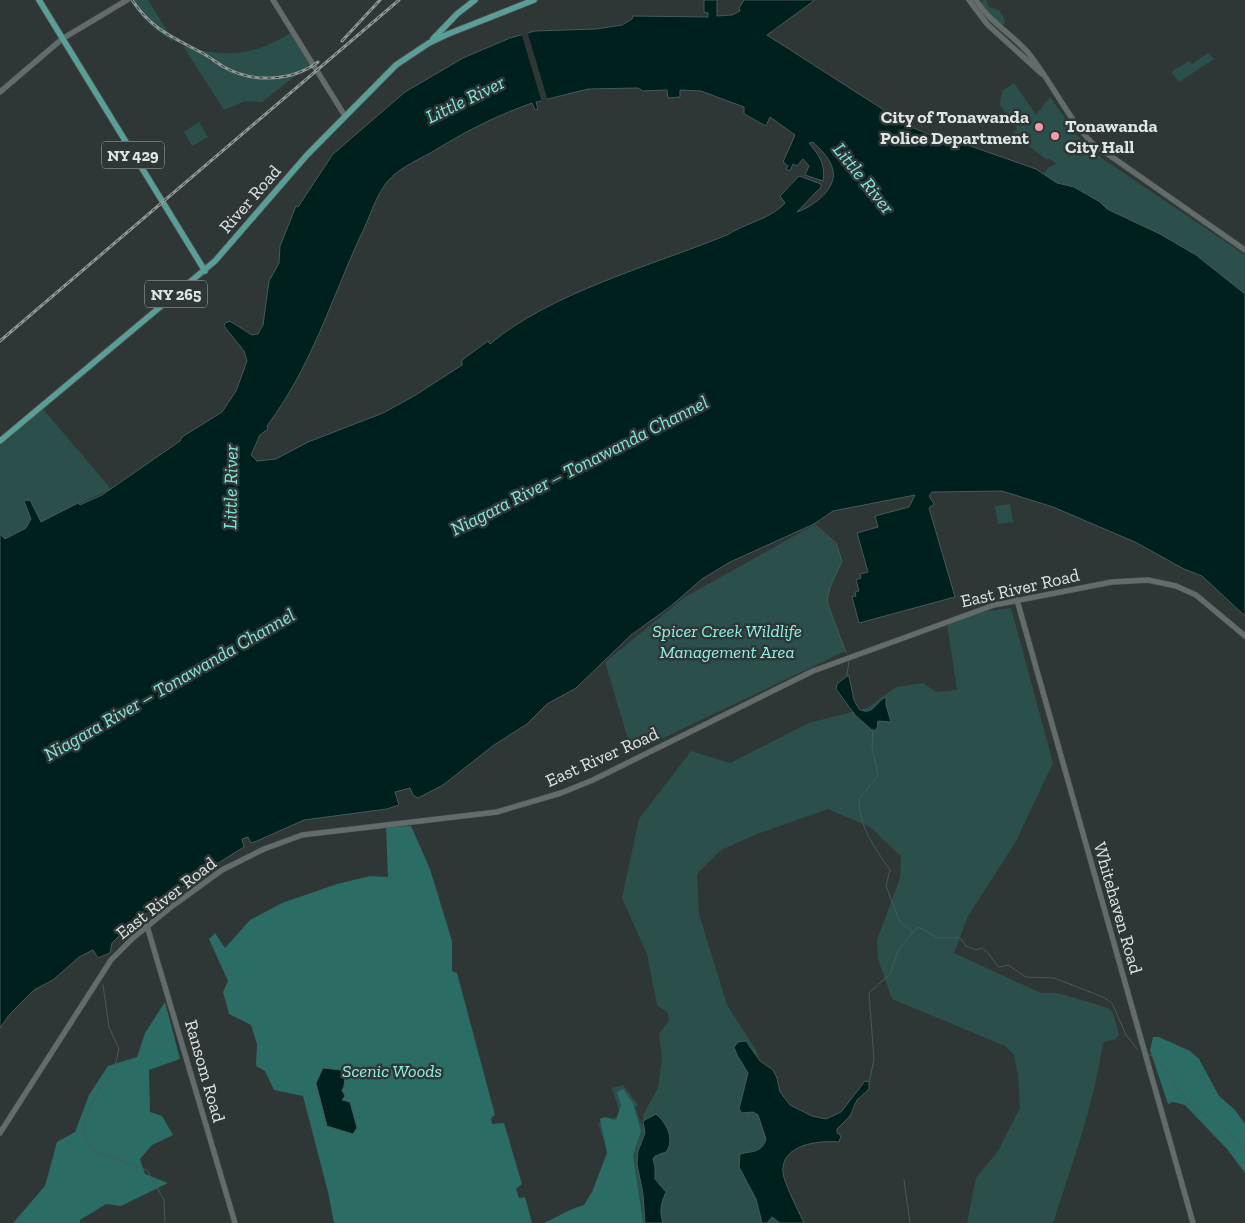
<svg xmlns="http://www.w3.org/2000/svg" width="1245" height="1223" viewBox="0 0 1245 1223" font-family="'Zilla Slab',serif">
	<style>
		.green { fill: #2b504b }
		.forest { fill: #2b6c64 }
		.water { fill: #00201d; stroke: #435b59; fill-rule: evenodd }
		.pier { fill: #2f3736 }
		.lines { fill: none; stroke-linecap: round; stroke-linejoin: round }
		.stream { stroke: #435b59; stroke-width: 1 }
		.secondary-casing { stroke: #4f5655; stroke-width: 6 }
		.primary-casing { stroke: #4f5655; stroke-width: 7 }
		.secondary { stroke: #626c6a; stroke-width: 5 }
		.primary { stroke: #5a9f97; stroke-width: 5.5 }
		.rail-casing { stroke: #919796; stroke-width: 3 }
		.rail { stroke: #2f3736; stroke-width: 1; stroke-dasharray: 4; stroke-linecap: butt }
		.poi-dot { fill: #f39aab; stroke: #2f3736; stroke-width: 2 }
		.labels { text-anchor: middle; stroke-width: 5; stroke-linejoin: round; paint-order: stroke }
		.shield { fill: #2f3736; stroke: #aab1b0; stroke-width: 1 }
		.shield-label { font-size: 16px; font-weight: bold; fill: #dfe5e4 }
		.poi-label { font-size: 18px; font-weight: bold; fill: #dfe5e4; stroke: #2f3736; text-anchor: end }
		.street-label { font-size: 18px; fill: #dfe5e4; stroke: #2f3736 }
		.park-label { font-size: 18px; font-style: italic; fill: #8ef3e6; stroke: #2f3736 }
		.water-label { font-size: 19px; font-style: italic; fill: #83e7db; stroke: #2f3736 }
	</style>
	<rect width="100%" height="100%" fill="#2f3736"/>
	<!-- green -->
	<path class="green" d="M135 0H148L174 42C156 31 143 20 131 2Z
		M982 0H986L989 7 999 10 1005 20 1004 24H1000L982 4Z
		M294 31 314 61 262 102 245 101 224 110 183 46C231 58 251 57 294 31Z
		M1208 53 1214 59 1179 82 1171 72 1189 61 1192 64Z
		M1014 83 1036 115 1050 97 1077 135 1103 159 1245 255V294L1196 255 1160 234 1107 209 1100 202 1074 187 1057 183 1044 174 1049 167 1057 164 1048 158 1047 160 1013 133 1017 129 1000 105 1002 91Z
		M199 122 208 137 192 146 184 132Z
		M43 409 111 489 41 522 30 500 25 501 31 519 26 528 4 539 0 534V446Z
		M1010 504 1013 522 998 524 995 506Z
		M814 525 835 543 842 561 830 587 827 602 845 651 632 753 605 662 685 597Z
		M1011 608 1053 763 1015 843 968 916 954 953 1041 993H1058L1108 1008 1113 1013 1119 1035 1116 1039 1103 1042C1094 1104 1072 1164 1053 1223H967L976 1178 998 1151 1020 1108 1018 1074 1014 1055 1005 1046 892 999 878 959 877 940 900 878 901 856 870 827 828 809 757 834 721 850 697 874 699 914 727 1005 756 1050 772 1101 780 1180 794 1223H550L587 1211 608 1153 598 1123 621 1116 612 1088 623 1085 638 1105 635 1108 643 1127V1115L658 1088 662 1058 659 1033 669 1021 668 1013 657 1005 647 954 622 898 639 819 691 751 730 763 809 723 867 708 896 687 923 683 936 692 957 690 947 624 982 612Z"/>
	<!-- forest -->
	<path class="forest" d="M411 826 430 869 452 941V971L457 973 495 1115 491 1118 492 1124 504 1123 522 1184 516 1189 519 1198 525 1197 532 1223H334L328 1192 303 1096 274 1090 265 1071 256 1066 257 1044 251 1025 229 1014 223 992 228 981 209 939 215 933 225 948 250 920 282 903 337 884 370 876 388 877 386 827Z
		M165 1002 180 1059 149 1070 150 1112 162 1116 173 1135 152 1145 140 1159 145 1174 168 1183 121 1206 106 1204 80 1220V1223H13L45 1186 57 1142 75 1132 89 1095 108 1066 137 1057 145 1033Z
		M1153 1037H1159L1190 1051 1199 1059 1219 1096 1235 1110 1245 1124V1173L1227 1149 1185 1105 1173 1102 1168 1104 1150 1050Z
		M623 1089 633 1103 641 1131 633 1155 643 1223H544C558 1217 569 1209 584 1205L592 1192 607 1153 600 1119 605 1117 616 1120 621 1105 617 1092Z"/>
	<!-- water -->
	<path class="water" d="M704 0H717V16L732 15 740 11 739 8 744 0H815L767 35 909 126 940 139 956 141 1036 169 1057 183 1074 187 1100 202 1107 209 1160 234 1196 255 1245 294V616L1202 576 1184 569 1135 542 1053 507 1002 491 932 492 929 496 934 504 929 508 955 597 859 623 852 597 856 596 855 592 859 591 856 580 861 578 860 574 868 572 857 533 878 527 875 516 909 507 915 495 833 511 814 524 730 562 702 579 671 606 631 635 576 688 547 704 527 724 494 745 443 785 418 798 413 795 410 788 395 792 399 805 387 809 304 820 257 841 251 843 248 837 242 839 244 847 199 875 127 928 112 943 110 953 98 958 93 950 79 957 53 980 34 990 10 1014 0 1028V534L5 539 26 528 31 519 24 501 30 500 41 522 78 503 80 505 102 495 180 441 182 437 222 412 236 391 247 361 244 351 224 326 225 323 230 321 252 335 258 334 263 325 269 281 279 263 280 246 296 206 298 207 333 154 405 92 463 58 510 38 535 31 596 29 622 25 632 19 633 16 708 17V13L704 12ZM638 88 643 91 667 90 668 98 680 97V90L701 91 744 107V114L766 126 770 117 795 135 783 162 788 166 786 169 790 171 793 164 797 166 803 159 809 166 805 175 823 181C826 165 819 155 809 143L813 142C820 149 829 157 832 167 840 187 813 207 797 212L821 187V184L799 176 780 196 785 203C771 219 745 223 727 235 653 265 550 293 490 344L488 341 462 360V365L414 396 383 413 308 442 276 459 257 461 251 455 260 435 268 429 267 426C311 367 330 303 360 237 369 220 375 197 387 182 399 167 421 159 437 149 468 130 498 115 532 103L535 110 538 109 536 102 588 89Z
		M847 676H849L854 700 859 709C873 717 876 701 886 697V705L891 722 878 721 877 729 873 731 855 715 836 689 837 684Z
		M746 1041 760 1061 773 1070 777 1078 780 1092 790 1105 812 1116 826 1119 841 1112 865 1081 869 1082V1089L857 1100 850 1116 837 1129V1133L841 1136 839 1142C820 1140 780 1144 783 1173 784 1183 799 1212 804 1223H780L772 1217 767 1223H762L756 1199 739 1167 740 1154C752 1151 762 1153 766 1139L758 1115 753 1112 742 1113 739 1109 748 1073 737 1055 734 1047 738 1042Z
		M323 1068 341 1070C345 1076 346 1084 342 1090L345 1096 342 1100 350 1102 357 1128 353 1134 327 1126 316 1083Z
		M656 1114C667 1123 675 1140 666 1152L655 1156 653 1159 655 1167V1179L666 1192C661 1203 659 1211 663 1223H645L643 1194 637 1164 638 1151 645 1133 643 1121Z"/>
	<!-- pier -->
	<path class="pier" d="M527 31 548 101 542 103 521 32Z"/>
	<g class="lines">
		<!-- stream -->
		<path class="stream" d="M814 524 836 543 842 561 830 587 827 602 846 653
			M847 675 849 661
			M873 729 872 746 878 776 859 799C860 829 873 845 890 870L886 886 900 922 913 932 918 927 938 938H960L966 946 976 950 982 948C989 952 992 960 999 967L1008 965 1026 977 1054 978 1103 997 1112 1003 1126 1035 1137 1049
			M103 985 109 1027 119 1049 114 1070 95 1097 82 1128 91 1150 147 1170 164 1200 165 1223
			M1148 1054 1157 1059 1191 1106 1211 1118 1245 1148
			M869 1082 874 1060 869 993 890 974 898 951 913 932
			M904 1180 910 1223"/>
		<!-- secondary casing -->
		<g class="secondary-casing">
			<path id="secondary" d="M273 0 345 116
				M969 0 987 24 1042 74
				M976 0C990 23 1014 35 1030 55 1052 83 1067 117 1092 143L1245 250
				M0 92 62 39 127 0
				M1017 600 1193 1223
				M147 926 235 1223
				M0 1133 111 960 133 938 171 907 222 870 264 849 302 835 497 812 561 793 593 780 813 671 994 605 1112 582 1148 580 1176 586 1196 595 1245 636"/>
		</g>
		<!-- primary casing -->
		<g class="primary-casing">
			<path id="primary" d="M39 0 205 271
				M433 39 457 14 475 0
				M0 441 215 261 307 155 396 65 429 43 448 34 534 0"/>
		</g>
		<!-- secondary -->
		<use href="#secondary" class="secondary"/>
		<!-- primary -->
		<use href="#primary" class="primary"/>
		<!-- rail casing -->
		<g class="rail-casing">
			<path id="rail" d="M132 0C153 31 173 37 204 54 211 58 217 63 224 67 252 83 291 82 318 62
				M342 41 380 0
				M0 341 399 0"/>
		</g>
		<!-- rail -->
		<use href="#rail" class="rail"/>
	</g>
	<!-- markers -->
	<g class="poi-dot">
		<circle cx="1039" cy="127" r="5"/>
		<circle cx="1055" cy="136" r="5"/>
	</g>
	<g class="labels">
		<!-- shield labels -->
		<g class="shield">
			<rect x="102" y="141.5" width="62" height="27" rx="4"/>
			<rect x="145" y="280.5" width="62" height="27" rx="4"/>
		</g>
		<g class="shield-label">
			<text x="133" y="161">NY 429</text>
			<text x="176" y="300">NY 265</text>
		</g>
		<!-- poi labels -->
		<g class="poi-label">
			<text x="1029" y="123">City of Tonawanda<tspan x="1029" dy="21">Police Department</tspan></text>
			<text x="1065" y="132" text-anchor="start">Tonawanda<tspan x="1065" dy="21">City Hall</tspan></text>
		</g>
		<!-- street labels -->
		<g class="street-label">
			<text transform="translate(250 199) rotate(-49)" y="6">River Road</text>
			<text transform="translate(1020 588) rotate(-13)" y="6">East River Road</text>
			<text transform="translate(602 757) rotate(-24)" y="6">East River Road</text>
			<text transform="translate(166 898) rotate(-38)" y="6">East River Road</text>
			<text transform="translate(1118 908) rotate(74)" y="6">Whitehaven Road</text>
			<text transform="translate(205 1071) rotate(74)" y="6">Ransom Road</text>
		</g>
		<!-- park labels -->
		<g class="park-label">
			<text x="727" y="637">Spicer Creek Wildlife<tspan x="727" dy="21">Management Area</tspan></text>
			<text x="392" y="1077">Scenic Woods</text>
		</g>
		<!-- water labels -->
		<g class="water-label">
			<text transform="translate(465 99) rotate(-26)" y="7">Little River</text>
			<text transform="translate(864 178) rotate(51)" y="7">Little River</text>
			<text transform="translate(579 465) rotate(-27)" y="7">Niagara River – Tonawanda Channel</text>
			<text transform="translate(230 487) rotate(-89)" y="7">Little River</text>
			<text transform="translate(169 684) rotate(-30)" y="7">Niagara River – Tonawanda Channel</text>
		</g>
	</g>
</svg>
